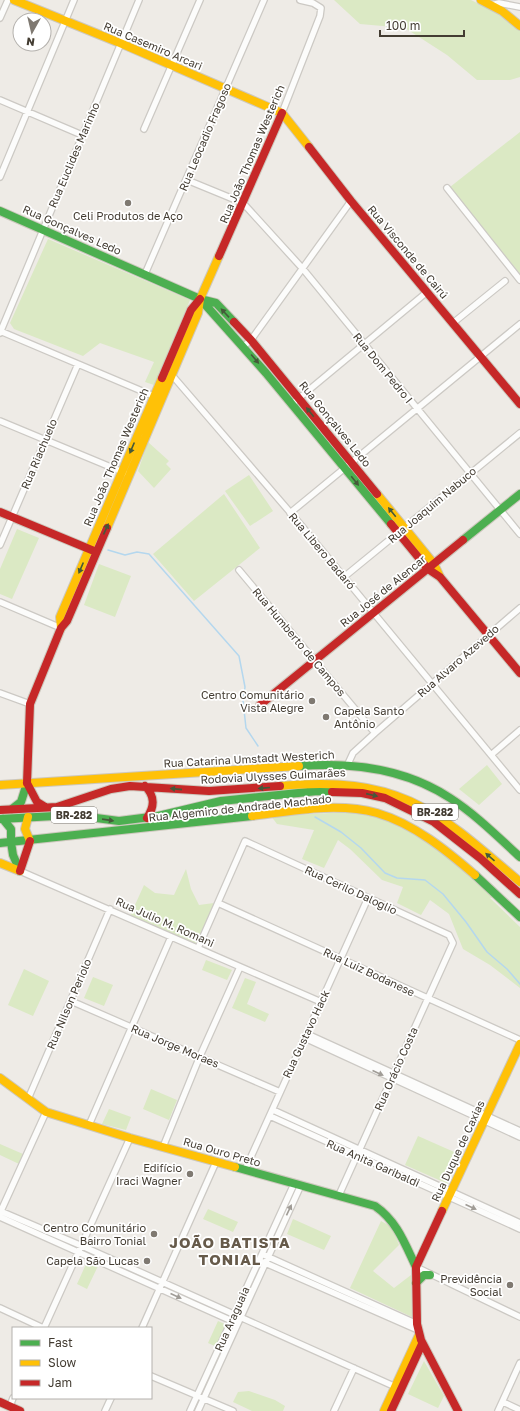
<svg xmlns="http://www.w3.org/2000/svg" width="520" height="1411" viewBox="0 0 520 1411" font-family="'Golos Text',sans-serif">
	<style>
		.green { fill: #dbe9c4 }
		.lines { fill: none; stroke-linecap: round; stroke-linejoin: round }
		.stream { stroke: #b4d7ee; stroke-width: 1.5 }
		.street-casing { stroke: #ccc9c4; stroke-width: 8 }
		.fast-casing { stroke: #cdc8bd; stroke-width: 10 }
		.slow-casing { stroke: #cdc8bd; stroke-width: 10 }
		.jam-casing { stroke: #cdc8bd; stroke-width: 10 }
		.street { stroke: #fcfcfb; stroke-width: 5.5 }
		.fast { stroke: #4caf50; stroke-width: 8 }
		.slow { stroke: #ffc107; stroke-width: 8 }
		.jam { stroke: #c62828; stroke-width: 8 }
		.oneway { fill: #45593a }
		.oneway2 { fill: #a09c96 }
		.poi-dot { fill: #7f7971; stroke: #fff; stroke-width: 1.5 }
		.labels { text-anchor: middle; stroke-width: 3.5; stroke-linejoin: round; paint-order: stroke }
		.shield { fill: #fff; stroke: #7b7670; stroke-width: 1 }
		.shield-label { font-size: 10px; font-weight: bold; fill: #433c32 }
		.street-label { font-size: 11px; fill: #433c32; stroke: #fff }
		.poi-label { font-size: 11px; fill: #433c32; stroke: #fff; text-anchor: end }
		.district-label { font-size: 15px; font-weight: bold; letter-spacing: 1px; fill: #665a4a; stroke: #fff }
	</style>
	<rect width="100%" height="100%" fill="#eeebe6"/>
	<!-- green -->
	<path class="green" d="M334 0H471L499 14 520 31V77L510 80H477L447 55 405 28 360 24Z
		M520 132V274L450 187Z
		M48 239 190 300 154 385 145 382 154 362 100 343 83 356 14 329 10 323Z
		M148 442 169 461 166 464 171 469 154 488 138 471Z
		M249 475 273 511 250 526 225 491Z
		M224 494 260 548 194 601 153 554Z
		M17 529 39 538 12 599 0 594V569Z
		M99 564 131 576 115 617 84 605Z
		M487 765 502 784 479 805 459 789Z
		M351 812 386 817 429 838 497 897 490 898 520 927V988L490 965 463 949 449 914 430 900 421 915 397 903 403 887 382 880 350 849 338 840 324 868 302 859 314 830 277 824 271 816Z
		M186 869 191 889 199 905 214 903 197 945 130 916 144 885 155 893 174 895Z
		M206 960 232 970 227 980 202 970Z
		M24 969 49 981 33 1016 8 1005Z
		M93 977 113 985 104 1006 84 998Z
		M245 978 256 982 247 1004 269 1014 265 1022 232 1008Z
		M151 1089 177 1100 169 1120 143 1109Z
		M109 1109 131 1117 126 1130 102 1124Z
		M418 1136 461 1155 448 1184 405 1165Z
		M0 1144 23 1154 19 1164 0 1155Z
		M208 1209 238 1222 233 1232 203 1219Z
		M293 1219 331 1236 324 1250 287 1234Z
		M381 1221 392 1227 399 1245 373 1271 394 1288 411 1275 412 1317 350 1288Z
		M87 1262 98 1266 87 1289 77 1284Z
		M218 1321 227 1325 217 1347 208 1343Z
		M424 1361 444 1396 438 1408 408 1394Z
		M249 1391 275 1400 285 1406 283 1411H252L233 1402 238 1392Z"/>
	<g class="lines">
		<!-- stream -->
		<path class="stream" d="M108 550 125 555 137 552 149 554 239 656 245 687 243 701 246 728 258 746
			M315 817 341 832 361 848 385 873 397 878 425 880 443 894 466 922 487 952 507 969 520 984"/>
		<!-- street casing -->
		<g class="street-casing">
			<path id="street" d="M491 5 499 3 520 7
				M0 18 8 0
				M0 100 82 135
				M282 113 320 16 321 8 313 3 300 0
				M144 129 200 0
				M0 177 74 0
				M187 180 243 203 303 269 520 534
				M447 188 520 280
				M145 274 264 0
				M453 323 505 281
				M0 331 156 397
				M0 333 139 0
				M244 346 251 340 351 201
				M171 374 301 525 520 790
				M292 404 427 292
				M0 421 125 473
				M290 513 520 324
				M0 545 78 364
				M239 570 375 733
				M344 577 520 433
				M0 602 61 628
				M0 693 30 704
				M491 755 520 730
				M347 766 353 753 375 733 520 608
				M20 871 321 1002
				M218 903 520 1040
				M198 948 245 841 449 935 453 943 339 1195
				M71 1001 280 1092
				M307 1034 520 1131
				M305 1038 520 1137
				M28 1099 110 909
				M273 1110 520 1223
				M270 1116 520 1229
				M89 1125 171 937
				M163 1147 200 1056 240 967
				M245 1170 368 898
				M0 1211 82 1246 398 1388
				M0 1213 46 1112
				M0 1217 232 1321 240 1317
				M264 1255 417 1324
				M263 1262 418 1330
				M416 1267 520 1317
				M0 1308 43 1328
				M44 1328 130 1138
				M142 1328 216 1162
				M151 1376 233 1411
				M503 1402 520 1410
				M10 1406 13 1398
				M105 1411 111 1398
				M190 1411 294 1184
				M198 1411 301 1185
				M334 1411 354 1368
				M498 1411 520 1363"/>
		</g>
		<!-- fast casing -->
		<g class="fast-casing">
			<path id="fast" d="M0 211 200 299 216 303 234 322
				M202 301 266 373 391 524
				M463 540 520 494
				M299 766C351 762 406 769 450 798 475 814 497 836 520 857
				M12 809 21 802 27 783
				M0 819 73 815 119 821 158 816 221 801 318 791 332 792
				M3 819 11 829V842
				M11 842 13 855 20 871
				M0 843 252 816
				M475 875 520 917
				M235 1167 375 1206C397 1221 405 1244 416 1267
				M416 1283 424 1275H430"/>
		</g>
		<!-- slow casing -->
		<g class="slow-casing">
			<path id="slow" d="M14 0 120 43 282 113 309 147
				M481 0 502 11 520 26
				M377 494 434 564 440 577
				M107 528 198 313 200 299 219 256
				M61 628 60 617 162 378
				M0 785 299 766
				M280 786C399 775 435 809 520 882
				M252 816C292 811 337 802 377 813 414 824 446 850 475 875
				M28 817 25 829 30 841
				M0 863 20 871
				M0 1078 46 1112 130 1138 235 1167
				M442 1211 520 1044
				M384 1411 419 1335"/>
		</g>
		<!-- jam casing -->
		<g class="jam-casing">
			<path id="jam" d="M309 147 351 201 520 404
				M219 256 282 113
				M234 322 251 340 377 494
				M162 378 191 310 200 299
				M0 512 94 551
				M391 524 428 569 440 577 520 673
				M260 705 463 540
				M27 783 30 704 61 628 67 621 107 528
				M27 783 37 802 45 807
				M145 786C155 796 155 806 147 818
				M332 792 362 793 385 798 434 822 480 858 520 894
				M0 810 57 807 111 789 130 786 209 791 280 786
				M20 871 30 841
				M442 1211 416 1267 417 1324 421 1340 458 1411
				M0 1402 20 1411
				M391 1411 422 1344"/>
		</g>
		<!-- street -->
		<use href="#street" class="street"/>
		<!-- fast -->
		<use href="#fast" class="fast"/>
		<!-- slow -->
		<use href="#slow" class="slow"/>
		<!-- jam -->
		<use href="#jam" class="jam"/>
	</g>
	<!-- one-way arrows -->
	<defs><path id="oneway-solid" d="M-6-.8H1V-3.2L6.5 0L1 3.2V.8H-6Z"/></defs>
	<g class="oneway">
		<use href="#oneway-solid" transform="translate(225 313) rotate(-133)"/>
		<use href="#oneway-solid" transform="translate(255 359) rotate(50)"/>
		<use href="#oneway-solid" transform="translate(310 412) rotate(-129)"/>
		<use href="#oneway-solid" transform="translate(132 448) rotate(113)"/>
		<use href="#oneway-solid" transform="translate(355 481) rotate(51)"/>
		<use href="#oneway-solid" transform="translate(392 512) rotate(-129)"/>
		<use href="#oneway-solid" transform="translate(106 529) rotate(-66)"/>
		<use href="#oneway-solid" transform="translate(81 568) rotate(113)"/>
		<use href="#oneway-solid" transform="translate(264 788) rotate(175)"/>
		<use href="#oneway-solid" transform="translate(176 789) rotate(-174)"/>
		<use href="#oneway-solid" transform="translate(372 795) rotate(13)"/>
		<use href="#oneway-solid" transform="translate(108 820) rotate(8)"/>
		<use href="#oneway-solid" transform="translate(490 857) rotate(-139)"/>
	</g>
	<g class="oneway2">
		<use href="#oneway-solid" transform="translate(378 1073) rotate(24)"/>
		<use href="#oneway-solid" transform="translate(471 1207) rotate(24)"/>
		<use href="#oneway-solid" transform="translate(289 1210) rotate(-65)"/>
		<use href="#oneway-solid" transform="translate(176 1296) rotate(24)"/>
	</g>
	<!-- markers -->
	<g class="poi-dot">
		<circle cx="128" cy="203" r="4"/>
		<circle cx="312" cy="701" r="4"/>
		<circle cx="326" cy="717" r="4"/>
		<circle cx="190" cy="1174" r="4"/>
		<circle cx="154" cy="1234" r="4"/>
		<circle cx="147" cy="1261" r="4"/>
		<circle cx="510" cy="1285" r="4"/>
	</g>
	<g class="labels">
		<!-- shield labels -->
		<g class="shield">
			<rect x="412" y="804" width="46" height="16" rx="3"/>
			<rect x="51" y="807" width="46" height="16" rx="3"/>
		</g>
		<g class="shield-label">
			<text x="435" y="816">BR-282</text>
			<text x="74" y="819">BR-282</text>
		</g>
		<!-- street labels -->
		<g class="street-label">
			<text transform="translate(153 46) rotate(23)" y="4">Rua Casemiro Arcari</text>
			<text transform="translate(205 137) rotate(-67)" y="4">Rua Leocadio Fragoso</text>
			<text transform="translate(252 154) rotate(-67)" y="4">Rua João Thomas Westerich</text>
			<text transform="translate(74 155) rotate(-67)" y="4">Rua Euclides Marinho</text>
			<text transform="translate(72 230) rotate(24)" y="4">Rua Gonçalves Ledo</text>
			<text transform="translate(408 252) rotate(50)" y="4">Rua Visconde de Cairú</text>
			<text transform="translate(383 368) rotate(51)" y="4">Rua Dom Pedro I</text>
			<text transform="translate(335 424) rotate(51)" y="4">Rua Gonçalves Ledo</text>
			<text transform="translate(39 454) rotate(-67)" y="4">Rua Riachuelo</text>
			<text transform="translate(116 457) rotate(-67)" y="4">Rua João Thomas Westerich</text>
			<text transform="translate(432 505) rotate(-40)" y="4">Rua Joaquim Nabuco</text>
			<text transform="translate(322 551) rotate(50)" y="4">Rua Libero Badaró</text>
			<text transform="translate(383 591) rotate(-39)" y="4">Rua José de Alencar</text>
			<text transform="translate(299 642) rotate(50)" y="4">Rua Humberto de Campos</text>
			<text transform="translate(458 661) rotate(-41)" y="4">Rua Alvaro Azevedo</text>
			<text transform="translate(249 759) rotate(-3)" y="4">Rua Catarina Umstadt Westerich</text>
			<text transform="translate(273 776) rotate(-3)" y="4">Rodovia Ulysses Guimarães</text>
			<text transform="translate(240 808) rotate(-6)" y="4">Rua Algemiro de Andrade Machado</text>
			<text transform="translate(351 890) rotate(25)" y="4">Rua Cerilo Daloglio</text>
			<text transform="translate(165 922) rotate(24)" y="4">Rua Julio M. Romani</text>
			<text transform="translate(369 972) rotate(25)" y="4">Rua Luiz Bodanese</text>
			<text transform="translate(69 1004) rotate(-67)" y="4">Rua Nilson Periolo</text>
			<text transform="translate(306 1034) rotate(-65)" y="4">Rua Gustavo Hack</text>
			<text transform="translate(175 1046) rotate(23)" y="4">Rua Jorge Moraes</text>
			<text transform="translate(396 1069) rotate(-66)" y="4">Rua Orácio Costa</text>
			<text transform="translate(458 1151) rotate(-65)" y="4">Rua Duque de Caxias</text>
			<text transform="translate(222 1152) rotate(16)" y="4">Rua Ouro Preto</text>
			<text transform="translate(373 1163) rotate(24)" y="4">Rua Anita Garibaldi</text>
			<text transform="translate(232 1319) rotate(-66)" y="4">Rua Araguaia</text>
		</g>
		<!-- poi labels -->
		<g class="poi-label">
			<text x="128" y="220" text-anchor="middle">Celi Produtos de Aço</text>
			<text x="304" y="699">Centro Comunitário<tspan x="304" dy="13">Vista Alegre</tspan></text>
			<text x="334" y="715" text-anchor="start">Capela Santo<tspan x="334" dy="13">Antônio</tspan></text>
			<text x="182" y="1172">Edifício<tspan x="182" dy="13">Iraci Wagner</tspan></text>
			<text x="146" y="1232">Centro Comunitário<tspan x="146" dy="13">Bairro Tonial</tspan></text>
			<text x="139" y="1265">Capela São Lucas</text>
			<text x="502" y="1283">Previdência<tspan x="502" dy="13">Social</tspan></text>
		</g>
		<!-- district labels -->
		<g class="district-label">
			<text x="230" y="1248">JOÃO BATISTA<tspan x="230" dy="17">TONIAL</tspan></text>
		</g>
	</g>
	<!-- legend -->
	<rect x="12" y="1327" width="140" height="72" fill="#ffffff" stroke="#b4b1ad"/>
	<rect x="20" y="1340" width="20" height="6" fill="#4caf50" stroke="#b4b1ad"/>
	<text x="48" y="1347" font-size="12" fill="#433c32">Fast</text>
	<rect x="20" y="1360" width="20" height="6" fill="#ffc107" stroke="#b4b1ad"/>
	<text x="48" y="1367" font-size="12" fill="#433c32">Slow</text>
	<rect x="20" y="1380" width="20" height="6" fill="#c62828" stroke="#b4b1ad"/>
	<text x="48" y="1387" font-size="12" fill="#433c32">Jam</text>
	<!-- north arrow -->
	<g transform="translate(32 32) rotate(188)"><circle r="19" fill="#ffffff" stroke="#b4b1ad"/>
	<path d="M0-3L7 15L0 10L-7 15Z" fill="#7f7971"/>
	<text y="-6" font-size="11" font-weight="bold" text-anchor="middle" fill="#433c32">N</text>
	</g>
	<!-- scale -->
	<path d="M380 30v6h84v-6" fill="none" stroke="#433c32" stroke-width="2"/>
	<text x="386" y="30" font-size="12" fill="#433c32" stroke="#ffffff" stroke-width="3" paint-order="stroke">100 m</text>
</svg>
